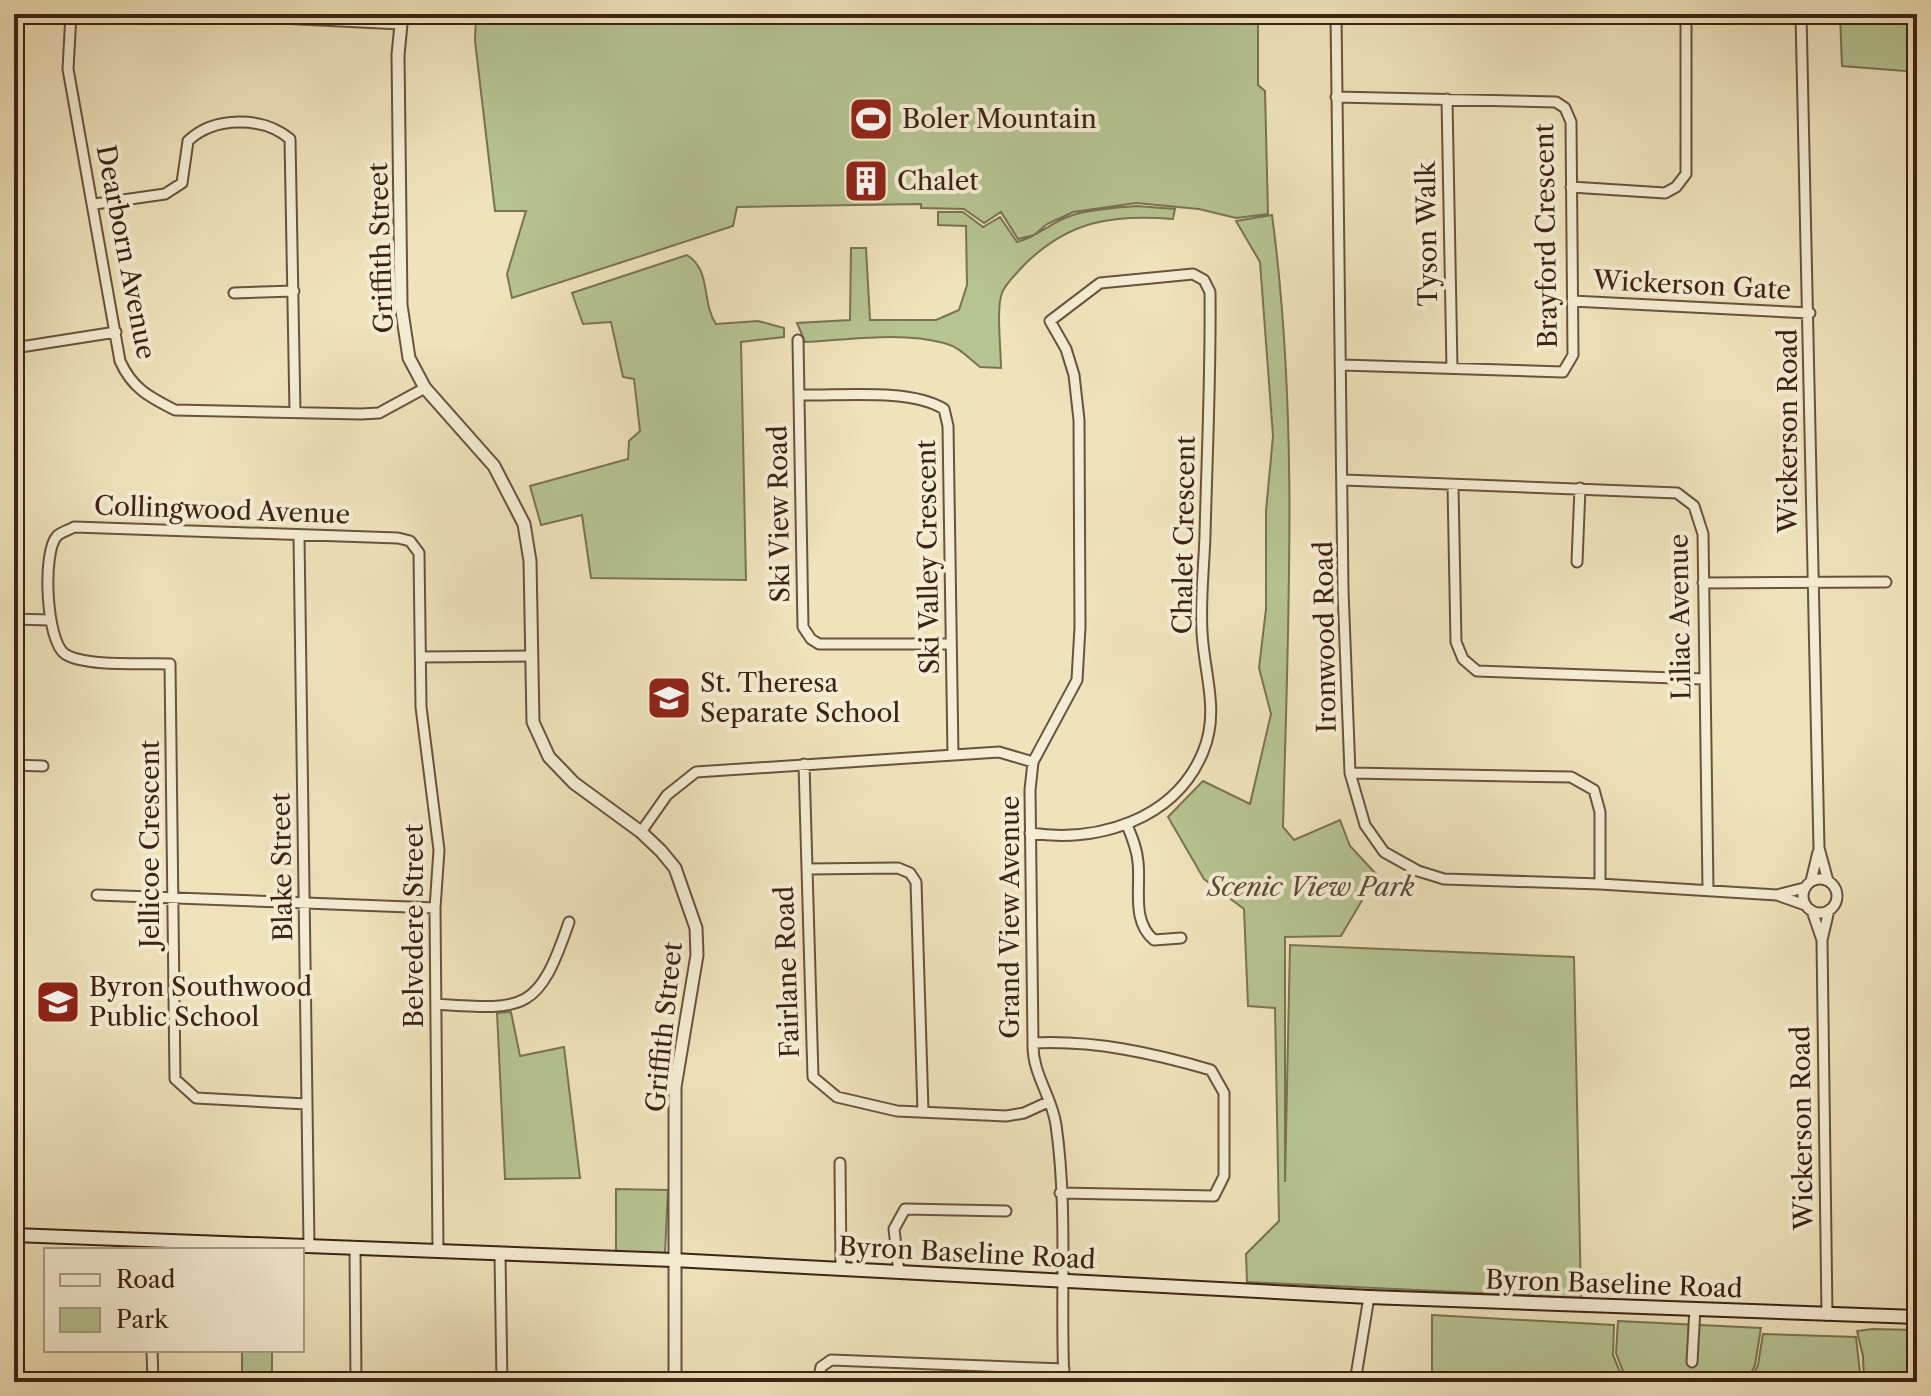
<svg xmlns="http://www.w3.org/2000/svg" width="1931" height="1396" viewBox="0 0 1931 1396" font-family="'Libre Caslon Text',serif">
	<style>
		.green { fill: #b6c492; stroke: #7a7354; stroke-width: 2 }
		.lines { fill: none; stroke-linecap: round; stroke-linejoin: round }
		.minor-casing { stroke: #6a523e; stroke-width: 13 }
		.tertiary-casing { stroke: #6a523e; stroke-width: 15 }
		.secondary-casing { stroke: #3d2215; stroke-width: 16 }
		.minor { stroke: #f5edd3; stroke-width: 9 }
		.tertiary { stroke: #f5edd3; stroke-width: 11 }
		.secondary { stroke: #f5edd3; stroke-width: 12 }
		.labels { text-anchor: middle; stroke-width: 8; stroke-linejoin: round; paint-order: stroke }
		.poi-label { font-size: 26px; fill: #3d2215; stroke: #f5edd3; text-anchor: start }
		.street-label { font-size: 26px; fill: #3d2215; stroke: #f5edd3 }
		.park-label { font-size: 26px; font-style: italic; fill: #5b4a34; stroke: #f5edd3 }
	</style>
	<rect width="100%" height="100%" fill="#efe3bb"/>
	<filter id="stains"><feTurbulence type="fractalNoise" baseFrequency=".0025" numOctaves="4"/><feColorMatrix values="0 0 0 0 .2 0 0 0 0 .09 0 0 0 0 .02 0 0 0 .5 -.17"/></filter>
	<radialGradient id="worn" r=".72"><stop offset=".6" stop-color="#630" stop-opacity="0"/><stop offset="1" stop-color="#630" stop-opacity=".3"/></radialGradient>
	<!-- green -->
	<path class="green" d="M476 14H1258V85L1265 91 1268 214 1236 218 1199 209 1136 203 1073 212 1047 224 1034 235 1018 239 1001 212 984 223 964 209 921 208V204L737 207 733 226 512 298 507 274 526 211H495L475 41Z
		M1840 14H1917V72L1842 66Z
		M1136 206 1175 209 1173 219C1112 214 1069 221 1025 264 1018 272 1005 284 1002 293 996 308 1001 350 1001 368L980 367C968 358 960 347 944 343 900 331 849 340 805 342L797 323 850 320 851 248H866L870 320H936L959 310 967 285 966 226 938 225V212H963L983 227 1000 217 1017 242C1038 237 1052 221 1073 215 1093 209 1116 208 1136 206Z
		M1272 215C1299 417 1288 624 1283 827L1294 840 1340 820 1350 846 1377 875 1341 936 1285 937V1182L1290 945 1574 957 1581 1298 1247 1282 1246 1254 1279 1221 1275 1008 1248 1006 1244 909 1204 879 1168 817 1203 781 1250 804 1271 714 1259 668 1266 609V511L1273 436 1260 262 1236 221Z
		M687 255C712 271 701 302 716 324L758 321 784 328V337L741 342 746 580 591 578 582 515 541 525 530 486 628 459 629 441 640 431 634 379 623 377 611 322 583 324 572 293Z
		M511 1012 520 1056 564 1047 580 1178 505 1179 497 1013Z
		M616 1189 668 1190 665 1253H616Z
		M1432 1315 1614 1325 1613 1355 1624 1382H1432Z
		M1618 1321 1761 1328 1755 1365 1747 1382H1627L1616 1353Z
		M1872 1329 1917 1330V1382H1864L1863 1356 1857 1331Z
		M1763 1334 1856 1337 1861 1382H1750L1758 1365Z
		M242 1350H272V1382H242Z"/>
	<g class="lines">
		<!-- minor casing -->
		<g class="minor-casing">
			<path id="minor" d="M71 14 68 69 120 361C132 388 149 397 175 410L361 414 379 413 425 388
				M201 14 401 24
				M1336 14 1343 590 1350 773 1365 825 1384 852 1418 871 1444 879 1600 884 1777 895 1805 905
				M1801 14 1819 848 1828 881
				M1336 97 1556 102 1565 108 1571 122 1573 355 1563 372 1343 365
				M1447 99 1452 368
				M1571 187 1665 193 1676 187 1686 174V14
				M95 204 165 194 182 183 188 141C214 116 263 116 290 139L295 412
				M234 293 294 291
				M1572 301 1810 313
				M798 340 803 627 811 639 819 644H951
				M14 348 116 332
				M800 395C841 396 910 388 944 409L948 426 953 755
				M1344 480 1677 493 1694 506 1703 534 1708 890
				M1453 485 1456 642 1463 659 1477 671 1704 679
				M299 536 309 1246
				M1577 562 1580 488
				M1703 583 1886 582
				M14 619 49 620
				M422 657 531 656
				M804 764 813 1077 837 1097 897 1111 1006 1116 1024 1113 1048 1102
				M14 765 43 766
				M1350 773 1571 777 1594 790 1600 812V884
				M1127 825C1132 837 1137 849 1138 862 1141 888 1131 921 1154 940L1181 938
				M641 832 667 795 696 772 999 752 1033 762
				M1030 833C1098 843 1175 820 1203 752 1220 711 1204 674 1202 632 1200 600 1204 567 1205 535 1207 454 1211 373 1210 292L1204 280 1193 274 1100 283 1050 321 1066 349 1074 375 1079 420 1080 627 1077 680 1033 762 1030 790 1033 1043C1032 1074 1052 1096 1056 1125 1068 1209 1060 1297 1064 1382
				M807 869 898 868 910 873 916 882 923 1111
				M1803 896a17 17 0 1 1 34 0a17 17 0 1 1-34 0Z
				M1811 881 1818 852
				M97 895 435 908
				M1777 895 1804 888
				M1812 911 1822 940
				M436 1004C525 1010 538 1013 569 922
				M1033 1043C1094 1040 1153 1053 1211 1070L1224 1093V1176L1214 1196 1060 1193
				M306 1104 196 1098 175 1079 170 664C145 663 85 667 65 654 46 641 42 552 57 536 61 532 69 530 74 527L398 538 410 541 419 553 421 707 439 850 435 908 438 1252
				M840 1163 841 1270
				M355 1249 356 1382
				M500 1256 502 1382
				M899 1273 894 1229 905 1209 1006 1211
				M1827 1315 1822 940 1829 910
				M152 1350 153 1382
				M1692 1362 1695 1308
				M818 1382 821 1367 831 1360 1064 1369
				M1355 1382 1369 1297"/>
		</g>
		<!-- tertiary casing -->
		<g class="tertiary-casing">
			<path id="tertiary" d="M402 14 398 55 401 305 409 358 425 388 494 466 524 524 530 561 533 722 549 757 574 783 641 832 661 851 675 868 696 928 697 955 675 1087V1382"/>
		</g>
		<!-- secondary casing -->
		<g class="secondary-casing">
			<path id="secondary" d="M14 1235 673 1260 1369 1297 1917 1317"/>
		</g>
		<!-- minor -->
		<use href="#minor" class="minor"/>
		<!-- tertiary -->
		<use href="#tertiary" class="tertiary"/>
		<!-- secondary -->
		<use href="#secondary" class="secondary"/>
	</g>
	<!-- icons -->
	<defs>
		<g id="stadium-square" transform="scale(2.3)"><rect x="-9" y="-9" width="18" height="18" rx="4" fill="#8f2418" stroke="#f5edd3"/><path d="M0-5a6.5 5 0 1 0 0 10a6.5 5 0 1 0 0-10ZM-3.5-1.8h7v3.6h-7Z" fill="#fff"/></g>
		<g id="building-square" transform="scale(2.3)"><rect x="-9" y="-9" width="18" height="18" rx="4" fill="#8f2418" stroke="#f5edd3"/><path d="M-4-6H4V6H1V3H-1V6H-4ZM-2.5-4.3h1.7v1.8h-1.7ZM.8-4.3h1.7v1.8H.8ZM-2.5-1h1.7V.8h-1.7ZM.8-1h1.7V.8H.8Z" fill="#fff"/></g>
		<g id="school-square" transform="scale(2.3)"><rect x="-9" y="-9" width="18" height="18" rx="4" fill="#8f2418" stroke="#f5edd3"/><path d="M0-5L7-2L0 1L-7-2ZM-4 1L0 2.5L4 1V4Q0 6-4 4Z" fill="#fff"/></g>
	</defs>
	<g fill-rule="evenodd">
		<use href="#stadium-square" x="871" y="119"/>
		<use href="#building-square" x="866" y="181"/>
		<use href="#school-square" x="669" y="698"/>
		<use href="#school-square" x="58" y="1002"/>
	</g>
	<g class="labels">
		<!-- poi labels -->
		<g class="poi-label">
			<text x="902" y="128">Boler Mountain</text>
			<text x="897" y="190">Chalet</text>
			<text x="700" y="692">St. Theresa<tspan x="700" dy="30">Separate School</tspan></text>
			<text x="89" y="996">Byron Southwood<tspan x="89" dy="30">Public School</tspan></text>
		</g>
		<!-- street labels -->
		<g class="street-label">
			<text transform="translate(1427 234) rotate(-91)" y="9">Tyson Walk</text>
			<text transform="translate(1546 236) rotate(-91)" y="9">Brayford Crescent</text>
			<text transform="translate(381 248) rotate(-92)" y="9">Griffith Street</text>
			<text transform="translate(126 252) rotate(79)" y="9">Dearborn Avenue</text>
			<text transform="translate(1692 285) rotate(3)" y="9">Wickerson Gate</text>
			<text transform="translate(1788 431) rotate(-90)" y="9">Wickerson Road</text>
			<text transform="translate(222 510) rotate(2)" y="9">Collingwood Avenue</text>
			<text transform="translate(779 514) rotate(-91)" y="9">Ski View Road</text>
			<text transform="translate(1184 535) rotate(-89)" y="9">Chalet Crescent</text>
			<text transform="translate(928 557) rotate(-91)" y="9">Ski Valley Crescent</text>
			<text transform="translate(1680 617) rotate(-91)" y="9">Liliac Avenue</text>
			<text transform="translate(1325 637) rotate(-91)" y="9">Ironwood Road</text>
			<text transform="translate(150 844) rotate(-90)" y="9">Jellicoe Crescent</text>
			<text transform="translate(282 867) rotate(-91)" y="9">Blake Street</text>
			<text transform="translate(1010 917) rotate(-90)" y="9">Grand View Avenue</text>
			<text transform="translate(414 926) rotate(-90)" y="9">Belvedere Street</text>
			<text transform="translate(787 972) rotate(-92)" y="9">Fairlane Road</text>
			<text transform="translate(664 1027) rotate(-84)" y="9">Griffith Street</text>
			<text transform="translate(1802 1128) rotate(-91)" y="9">Wickerson Road</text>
			<text transform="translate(967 1253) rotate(3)" y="9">Byron Baseline Road</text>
			<text transform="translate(1614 1284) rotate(2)" y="9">Byron Baseline Road</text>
		</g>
		<!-- park labels -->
		<g class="park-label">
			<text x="1311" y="896">Scenic View Park</text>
		</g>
	</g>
	<!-- margin -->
	<rect width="1931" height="1396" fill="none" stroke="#efe3bb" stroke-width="48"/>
	<rect x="16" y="16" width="1899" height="1364" fill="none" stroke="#3d2215" stroke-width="4"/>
	<rect x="24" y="24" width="1883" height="1348" fill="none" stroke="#3d2215" stroke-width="2"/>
	<!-- legend -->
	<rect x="44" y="1248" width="260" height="104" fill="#f5edd3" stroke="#ab9c87" stroke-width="2"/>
	<rect x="60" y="1274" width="40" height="12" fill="#f5edd3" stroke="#ab9c87" stroke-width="2"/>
	<text x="116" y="1288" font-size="24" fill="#3d2215">Road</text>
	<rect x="60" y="1308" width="40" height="24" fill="#b6c492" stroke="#ab9c87" stroke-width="2"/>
	<text x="116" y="1328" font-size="24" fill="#3d2215">Park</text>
	<rect width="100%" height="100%" filter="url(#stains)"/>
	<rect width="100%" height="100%" fill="url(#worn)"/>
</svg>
